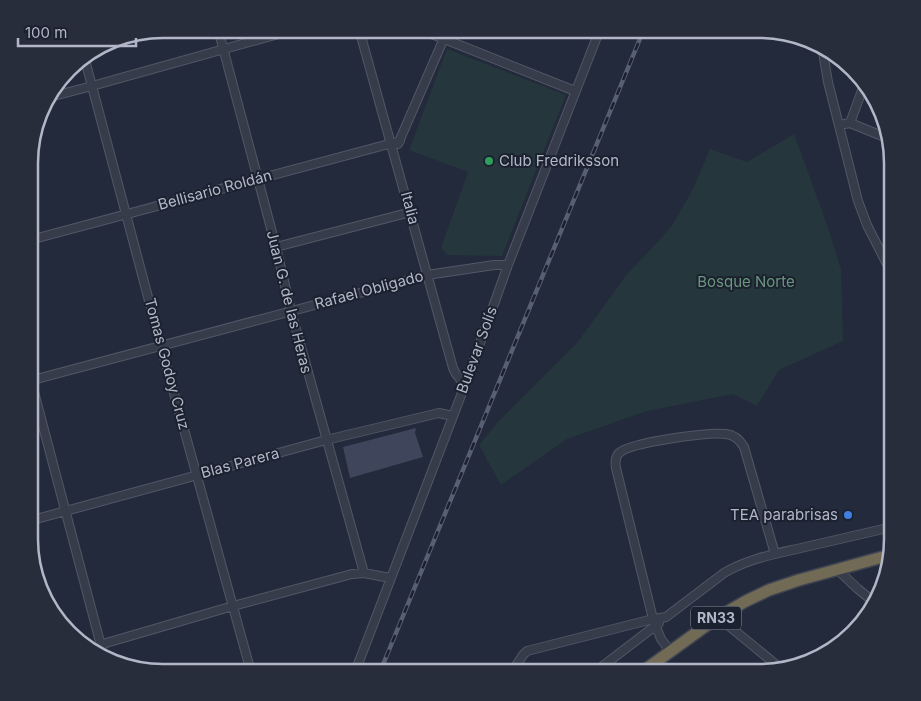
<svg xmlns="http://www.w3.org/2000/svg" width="921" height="701" viewBox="0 0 921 701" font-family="Inter,sans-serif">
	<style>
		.green { fill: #25363c }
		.building { fill: #3f465b }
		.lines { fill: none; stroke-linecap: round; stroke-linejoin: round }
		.minor-casing { stroke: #525766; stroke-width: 10 }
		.highway-casing { stroke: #3f4453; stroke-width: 14 }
		.minor { stroke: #373c4b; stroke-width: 8 }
		.highway { stroke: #716a54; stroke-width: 11 }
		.rail-casing { stroke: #595f72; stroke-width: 4.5 }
		.rail { stroke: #1c2130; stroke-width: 2.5; stroke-dasharray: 8; stroke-linecap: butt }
		.leisure-dot { fill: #2e9e5b; stroke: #1c2130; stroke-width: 2 }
		.shop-dot { fill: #3f7fe0; stroke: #1c2130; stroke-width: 2 }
		.labels { text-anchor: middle; stroke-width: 4; stroke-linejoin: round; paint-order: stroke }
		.shield { fill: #1c2130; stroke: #858a9a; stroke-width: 1 }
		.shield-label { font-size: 14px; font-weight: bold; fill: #b2b7c7 }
		.poi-label { font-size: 15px; fill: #b2b7c7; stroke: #1c2130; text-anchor: start }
		.street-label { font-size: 15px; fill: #b2b7c7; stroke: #1c2130 }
		.park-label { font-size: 15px; fill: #6a977c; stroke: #1c2130 }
		.rim { fill: none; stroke: #b2b7c7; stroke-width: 2.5 }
	</style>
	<rect width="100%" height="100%" fill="#232a3b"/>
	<!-- green -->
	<path class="green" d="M447 49 566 95 502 256 447 255 441 248 468 172 409 150Z
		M794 134 829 230 841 270 843 341 779 370 757 406 733 394 647 411 567 439 501 485 479 445 497 423 577 343 627 274 656 244 673 224 693 189 710 149 747 162Z"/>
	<!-- building -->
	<path class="building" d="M416 428 415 433 423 457 350 478 343 447Z"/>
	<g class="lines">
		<!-- minor casing -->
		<g class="minor-casing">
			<path id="minor" d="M218 29 276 247 291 311 364 573
				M359 29 453 368 456 374 465 385
				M419 29 575 91
				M822 46 828 82 858 201 867 225 892 274
				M84 56 161 346 251 672
				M46 98 92 86 296 29
				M850 123 887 138
				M839 125 850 123 864 85
				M398 144 448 29
				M30 240 400 141
				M276 247 411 212
				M29 373 104 657
				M29 381 427 275 494 265H508
				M29 521 326 440 439 413 453 416
				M838 570 858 589 874 602
				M718 617 779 667
				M89 648 233 606 352 574 364 573 390 578
				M670 651 661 639 653 619 616 468C615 462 615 457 619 453 631 442 709 432 726 434 735 435 740 440 744 447L775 554
				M355 672 465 385 508 265 600 29
				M512 672 523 655 527 651 653 619 666 617 724 573C747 559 775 554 801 548 831 541 862 534 892 527
				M595 672 659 623"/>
		</g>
		<!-- highway casing -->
		<g class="highway-casing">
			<path id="highway" d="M642 672 718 617 746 601 769 590 799 580 890 555"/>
		</g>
		<!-- minor -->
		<use href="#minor" class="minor"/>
		<!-- highway -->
		<use href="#highway" class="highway"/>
		<!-- rail casing -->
		<g class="rail-casing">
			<path id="rail" d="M380 672 644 29"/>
		</g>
		<!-- rail -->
		<use href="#rail" class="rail"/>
	</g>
	<!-- markers -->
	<circle class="leisure-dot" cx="489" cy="161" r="5"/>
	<circle class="shop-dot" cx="848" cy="515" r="5"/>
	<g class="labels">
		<!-- shield labels -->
		<rect class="shield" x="691" y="606.5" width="50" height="23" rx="4"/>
		<g class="shield-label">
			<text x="716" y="623">RN33</text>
		</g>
		<!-- poi labels -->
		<g class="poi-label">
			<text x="499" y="166">Club Fredriksson</text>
			<text x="838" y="520" text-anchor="end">TEA parabrisas</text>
		</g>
		<!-- street labels -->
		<g class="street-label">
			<text transform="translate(215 190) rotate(-15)" y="5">Bellisario Roldán</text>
			<text transform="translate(410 208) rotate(75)" y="5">Italia</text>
			<text transform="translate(369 290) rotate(-15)" y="5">Rafael Obligado</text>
			<text transform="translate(289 302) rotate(76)" y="5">Juan G. de las Heras</text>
			<text transform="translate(477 350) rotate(-70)" y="5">Bulevar Solís</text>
			<text transform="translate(167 364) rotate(75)" y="5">Tomas Godoy Cruz</text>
			<text transform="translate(240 463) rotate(-15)" y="5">Blas Parera</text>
		</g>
		<!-- park labels -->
		<g class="park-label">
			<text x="746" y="287">Bosque Norte</text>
		</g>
	</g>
	<!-- crop -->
	<path d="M0 0H921V701H0ZM163 38H759A125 125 0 0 1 884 163V539A125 125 0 0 1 759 664H163A125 125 0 0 1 38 539V163A125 125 0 0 1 163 38Z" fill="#282d3c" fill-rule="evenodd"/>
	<path class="rim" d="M163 38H759A125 125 0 0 1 884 163V539A125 125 0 0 1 759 664H163A125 125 0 0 1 38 539V163A125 125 0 0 1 163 38Z"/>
	<!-- scale -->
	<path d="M18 38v8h118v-8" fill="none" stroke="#b2b7c7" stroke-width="2.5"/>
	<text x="25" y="38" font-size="15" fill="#b2b7c7" stroke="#1c2130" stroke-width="4" paint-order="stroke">100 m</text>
</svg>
